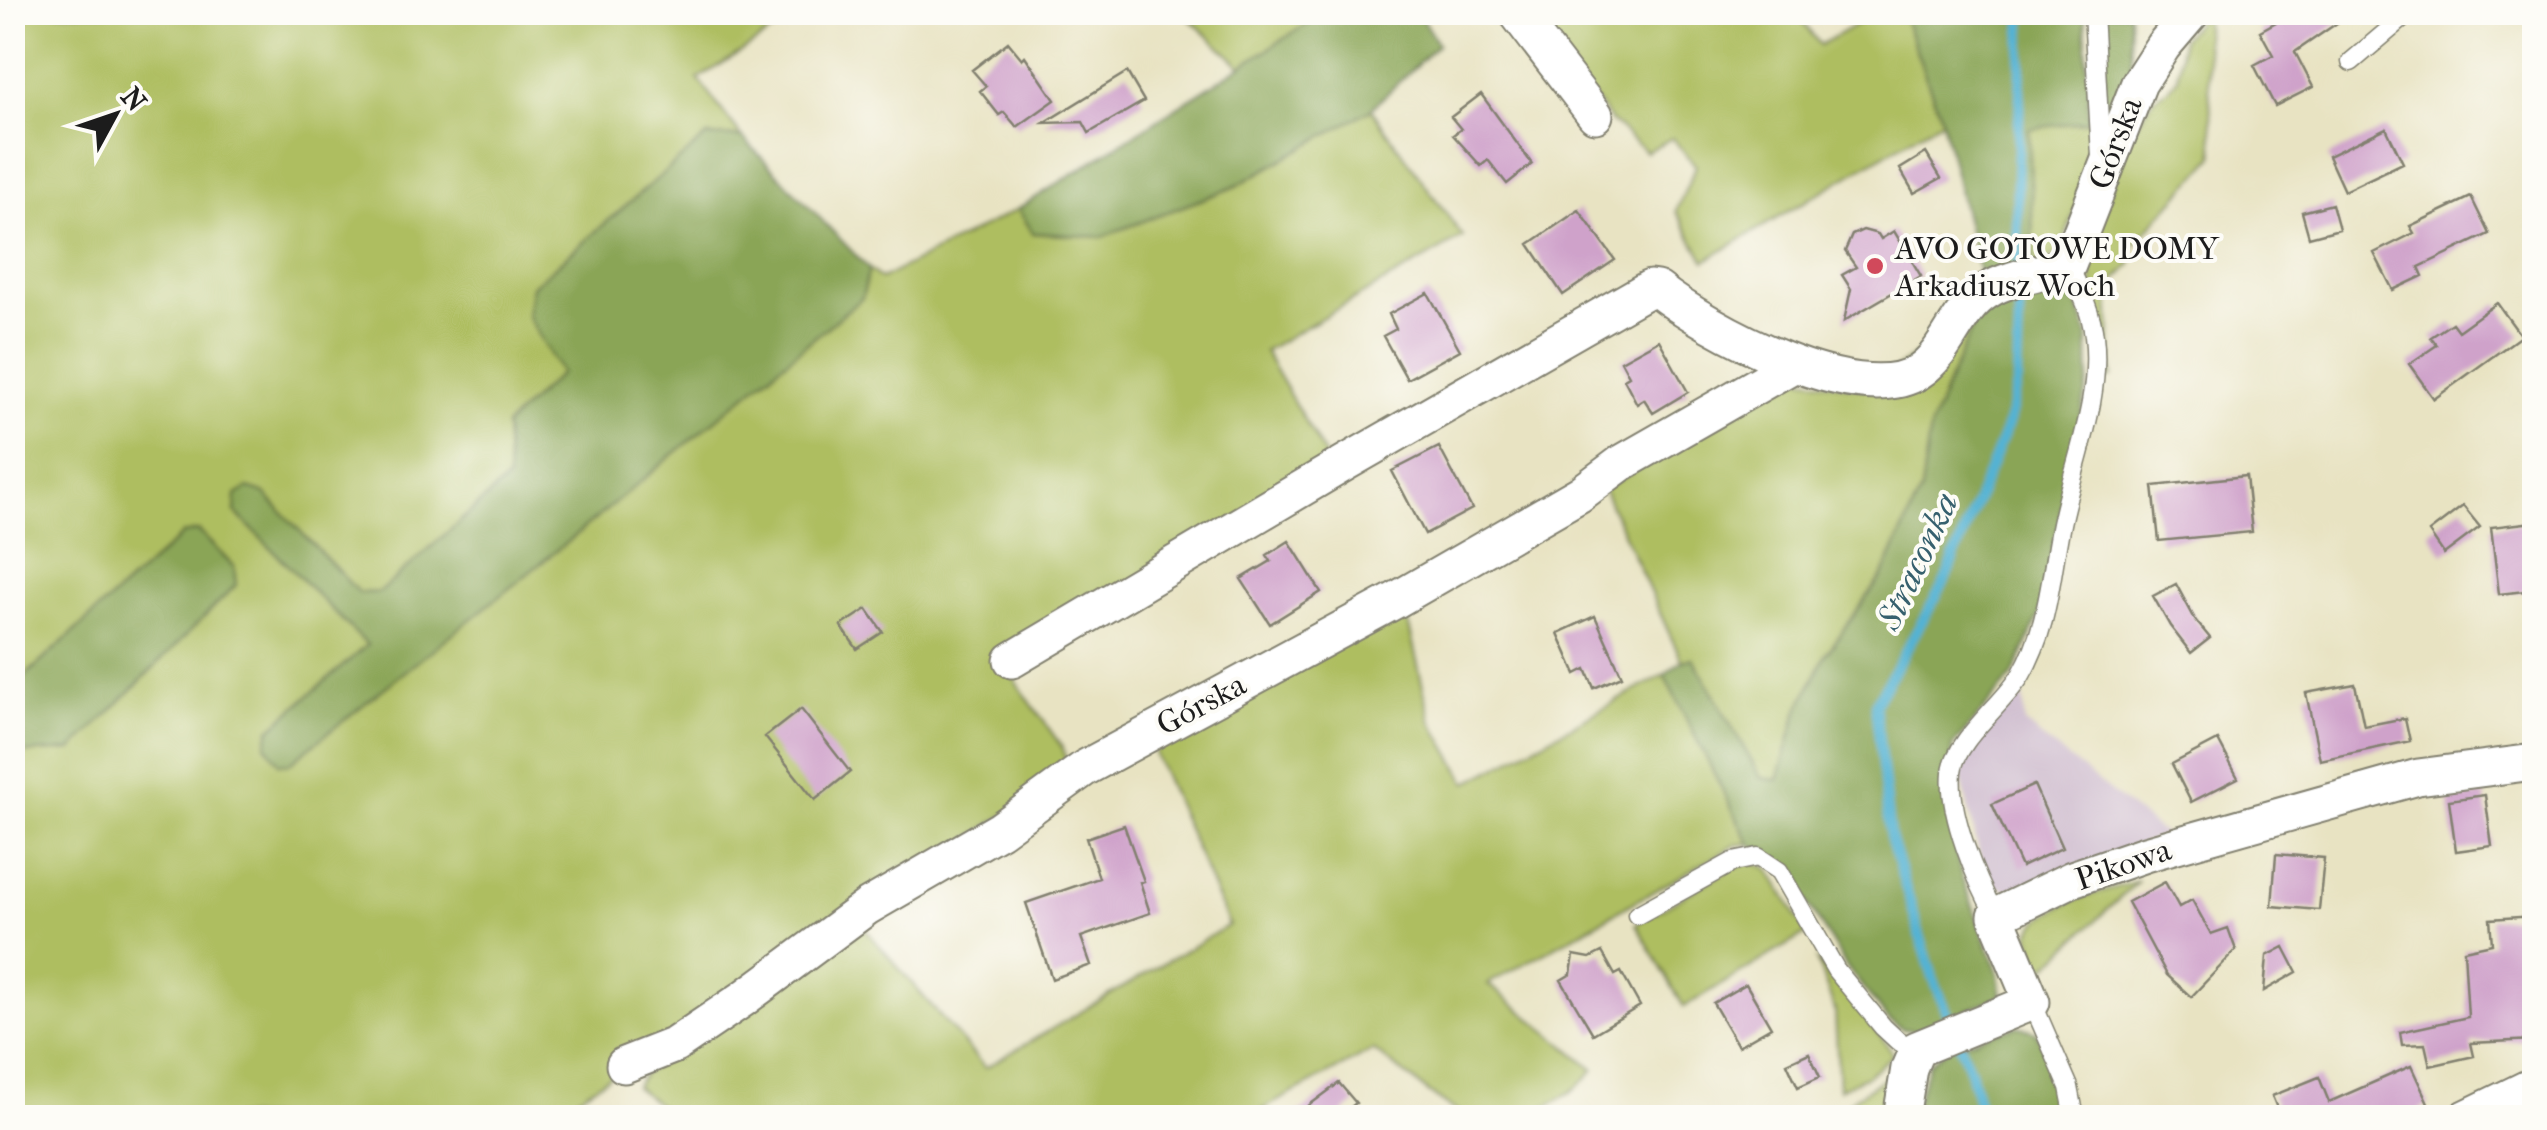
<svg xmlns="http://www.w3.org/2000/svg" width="2547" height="1130" viewBox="0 0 2547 1130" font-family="'IM FELL French Canon',serif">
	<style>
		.industrial { fill: #cfbdcf }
		.green { fill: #aebe61; stroke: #656d3e; stroke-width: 2.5 }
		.forest { fill: #8aa557; stroke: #53603a; stroke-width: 2.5 }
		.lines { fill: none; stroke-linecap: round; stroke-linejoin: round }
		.stream { stroke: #55b2d3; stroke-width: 10 }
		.building { fill: #cfa2ca }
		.service-casing { stroke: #82806f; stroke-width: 21 }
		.minor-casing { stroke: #82806f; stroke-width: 39 }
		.service { stroke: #fff; stroke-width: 18 }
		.minor { stroke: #fff; stroke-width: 35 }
		.poi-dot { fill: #d1495b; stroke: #fdfcf7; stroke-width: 4 }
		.labels { text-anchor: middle; stroke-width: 8; stroke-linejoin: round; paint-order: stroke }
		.street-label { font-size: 32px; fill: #1c1c1c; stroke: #fdfcf7 }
		.poi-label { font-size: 32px; fill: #1c1c1c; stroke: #fdfcf7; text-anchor: start }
		.water-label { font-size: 35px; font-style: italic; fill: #36606e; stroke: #fdfcf7 }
	</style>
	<rect width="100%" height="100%" fill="#fdfcf7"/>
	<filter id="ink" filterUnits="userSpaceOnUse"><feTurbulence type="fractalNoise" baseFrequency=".01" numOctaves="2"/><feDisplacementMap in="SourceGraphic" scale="20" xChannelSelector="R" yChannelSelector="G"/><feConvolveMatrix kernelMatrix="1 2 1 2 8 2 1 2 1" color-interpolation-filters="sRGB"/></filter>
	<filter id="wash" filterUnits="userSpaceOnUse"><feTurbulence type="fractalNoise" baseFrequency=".0048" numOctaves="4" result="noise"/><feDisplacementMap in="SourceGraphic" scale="40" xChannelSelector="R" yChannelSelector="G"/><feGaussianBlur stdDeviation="2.25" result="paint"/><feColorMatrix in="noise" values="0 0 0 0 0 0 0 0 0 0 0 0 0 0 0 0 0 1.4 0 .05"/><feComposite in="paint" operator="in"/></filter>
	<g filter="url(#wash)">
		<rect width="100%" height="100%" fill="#e8e3c2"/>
		<!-- industrial -->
		<path class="industrial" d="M2022 684 2025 724 2165 835 2009 891 1994 884 1983 868 1960 773 1965 755Z"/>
		<!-- green -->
		<path class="green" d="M12 13H802L698 79 742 137 707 136 528 315 561 373 505 426 508 478 380 593H359L264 493 235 512 368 645 270 729 279 763H289L576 535 862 298 869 269 881 279 1018 209 1034 233 1101 237 1234 187 1371 109 1463 237 1264 351 1329 462 1017 673 1016 682 1062 747 1070 772 548 1117H13V745L25 753 234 567 199 531 183 534 13 687Z
			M1183 13H1324L1242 67Z
			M1525 13H1796L1820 45 1876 13H1902L1942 120 1705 261 1676 211 1696 166 1672 138 1646 152 1612 122Z
			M2204 14 2214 156 2132 247 2131 265 2109 287 2112 377 2102 381 2101 331 2089 263 2093 245 2127 139 2154 98 2168 89 2178 77 2182 38Z
			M2089 121 2090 168 2060 252 2034 269 2029 128Z
			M1980 311 1949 380 1930 429 1921 491 1883 575 1825 656 1797 713 1778 780 1761 778 1693 659 1682 661 1603 489 1797 377 1865 389Z
			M1404 605 1431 720 1467 783 1664 675 1750 844 1736 845 1488 984 1594 1069C1568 1104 1512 1126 1469 1117 1455 1115 1390 1062 1373 1050L1263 1109 1274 1117 676 1118 635 1087 644 1074 859 922 985 1068 1229 925 1155 755 1157 734Z
			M1751 861 1768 868 1807 933 1684 1007 1636 924 1732 868Z
			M2138 881 2047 966 2039 968 2029 934C2042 904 2108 890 2138 881Z
			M1817 961C1847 984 1867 1021 1891 1050L1892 1056 1867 1076 1839 1089 1835 1011Z
			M1899 1069 1892 1117H1840V1112L1854 1098Z"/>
		<!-- forest -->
		<path class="forest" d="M1324 13H1418L1438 44 1371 109 1234 187 1101 237 1033 233 1018 209Z
			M1902 13H2085L2089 121 2029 129 2034 269 1981 280 1942 120Z
			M2102 13H2129L2132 75 2105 129Z
			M707 136 742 137 869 269 862 298 576 535 289 764 279 763 266 745 270 729 367 645 235 512 236 495 248 488 264 493 359 593 380 592 508 479 505 426 561 373 527 315 532 286Z
			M2045 283 2064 291 2079 308 2088 337 2089 379 2039 616 2014 674 1952 747 1951 830 1962 878 1999 973 2002 996 1916 1031 1902 1029 1888 1019 1846 966 1786 867 1750 844 1664 675 1682 661 1693 658 1761 778 1778 780 1797 714 1825 656 1883 575 1921 491 1930 429 1949 380 1980 311Z
			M198 531 234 567 236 585 72 750 25 753 13 745V687L183 534Z
			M2018 1026 2036 1032 2062 1087 2068 1118H1910L1930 1062 1950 1047Z"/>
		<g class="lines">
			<!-- stream -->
			<path class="stream" d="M2019 269C2013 184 2022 98 2022 12
				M1982 1118 1970 1070 1933 977 1890 837 1875 704 1945 581 2009 420 2017 380 2020 286"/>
		</g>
		<g id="blocks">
			<!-- building -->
			<path class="building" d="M2294 12H2353L2295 52 2313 87 2275 106 2254 65 2273 55 2260 31Z
				M1008 42 1022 59 1025 56 1055 100 1017 127 1004 112 999 115 980 91 986 86 972 70Z
				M1127 72 1144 101 1089 133 1083 122 1044 123Z
				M1481 94 1532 164 1507 184 1488 160 1481 166 1453 135 1461 129 1451 117Z
				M2386 128 2403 163 2344 191 2328 156Z
				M1926 153 1941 178 1914 193 1900 169Z
				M2471 197 2489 234 2419 267 2423 276 2393 290 2374 253 2414 233 2410 226Z
				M2332 204 2339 229 2309 237 2302 212Z
				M1579 210 1615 260 1563 295 1529 244Z
				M1863 230 1878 234 1881 239 1894 231 1921 276 1844 321 1851 289 1842 275 1856 267 1845 251 1852 235Z
				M1428 293 1460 350 1407 379 1383 336 1396 329 1389 314Z
				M2497 303 2521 336 2434 399 2409 364 2437 345 2431 337 2452 323 2458 331Z
				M1659 340 1688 392 1653 413 1644 399 1637 404 1624 379 1629 376 1621 361Z
				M1439 447 1472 509 1425 534 1392 471Z
				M2246 476 2252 532 2159 541 2153 486Z
				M2463 506 2480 527 2444 554 2429 532Z
				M2534 522V590L2499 594 2491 527Z
				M1289 541 1321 592 1270 624 1241 579 1271 561 1267 555Z
				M2176 584 2196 621 2210 638 2191 653 2170 626 2153 596Z
				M867 609 883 632 857 649 841 626Z
				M1595 616 1622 676 1594 688 1586 669 1576 674 1558 633Z
				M2355 684 2364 726 2405 718 2410 741 2320 760 2306 693Z
				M801 709 850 772 815 800 765 737Z
				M2218 740 2238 778 2191 802 2172 764Z
				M2034 785 2062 848 2021 867 1992 804Z
				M2485 795 2492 846 2456 851 2449 800Z
				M1124 825 1144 881 1140 882 1150 913 1081 937 1091 965 1052 979 1026 903 1099 878 1086 838Z
				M2276 854 2324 858 2319 910 2272 906Z
				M2165 882 2179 907 2192 900 2211 934 2228 928 2236 950 2191 997 2167 975 2128 902Z
				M2534 916V1040L2471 1043 2474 1056 2430 1066 2425 1044 2402 1045 2400 1032 2468 1017 2464 950 2492 944 2490 919Z
				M2284 947 2297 972 2264 991 2267 956Z
				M1602 952 1615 975 1621 972 1640 1006 1593 1034 1561 980 1571 974 1574 955 1590 958Z
				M1746 984 1771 1027 1738 1046 1713 1003Z
				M1809 1053 1820 1077 1798 1087 1787 1063Z
				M2411 1066 2429 1105 2402 1118H2281L2272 1096 2319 1077 2329 1102Z
				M1339 1083 1356 1103 1337 1118H1292Z"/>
		</g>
	</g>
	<g filter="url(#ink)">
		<use href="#blocks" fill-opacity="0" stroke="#82806f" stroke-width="2.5"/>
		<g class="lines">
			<!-- service casing -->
			<g class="service-casing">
				<path id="service" d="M2093 12 2101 157
					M2351 62 2410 12
					M1637 915 1733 862 1758 857 1779 871 1836 970 1883 1027 1898 1041 1917 1049
					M1996 916C1976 880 1948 814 1952 772 1955 740 2004 704 2021 675 2048 628 2050 581 2060 529 2072 466 2102 400 2094 336 2091 310 2079 288 2068 265
					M2032 1002 2069 1087 2075 1118"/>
			</g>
			<!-- minor casing -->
			<g class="minor-casing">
				<path id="minor" d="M1516 12 1595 115
					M1012 660 1345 463 1650 288 1657 289C1706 328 1857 410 1918 372 1949 352 1956 310 1987 291 2009 277 2043 273 2068 265L2139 83 2163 46 2192 12
					M624 1065 675 1045 743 999 867 907 1000 830 1085 768 1396 600 1580 494 1620 464 1793 365
					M1901 1118 1909 1068 1917 1049 2032 1002 1996 916 2072 879 2145 854 2418 777 2534 762
					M2466 1118 2534 1085"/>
			</g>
			<!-- service -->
			<use href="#service" class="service"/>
			<!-- minor -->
			<use href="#minor" class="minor"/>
		</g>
	</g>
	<!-- markers -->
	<circle class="poi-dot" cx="1875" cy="266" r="10"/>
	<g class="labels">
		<!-- street labels -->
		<g class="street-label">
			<text transform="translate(2115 143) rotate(-69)" y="11">Górska</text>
			<text transform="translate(1201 704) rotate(-28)" y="11">Górska</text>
			<text transform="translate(2123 864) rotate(-19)" y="11">Pikowa</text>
		</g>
		<!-- poi labels -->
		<g class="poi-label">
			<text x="1895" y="259">AVO GOTOWE DOMY<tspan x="1895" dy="37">Arkadiusz Woch</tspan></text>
		</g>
		<!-- water labels -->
		<g class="water-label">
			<text transform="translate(1917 561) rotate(-65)" y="12">Straconka</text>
		</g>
	</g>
	<!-- margin -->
	<rect width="2547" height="1130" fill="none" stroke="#fdfcf7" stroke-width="50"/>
	<!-- north arrow -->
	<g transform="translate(115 115) rotate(50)" stroke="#fdfcf7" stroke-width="8" paint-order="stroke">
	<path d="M0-8L18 38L0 25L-18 38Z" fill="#1c1c1c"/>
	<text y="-15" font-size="28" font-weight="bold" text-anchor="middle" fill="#1c1c1c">N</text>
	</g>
</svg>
